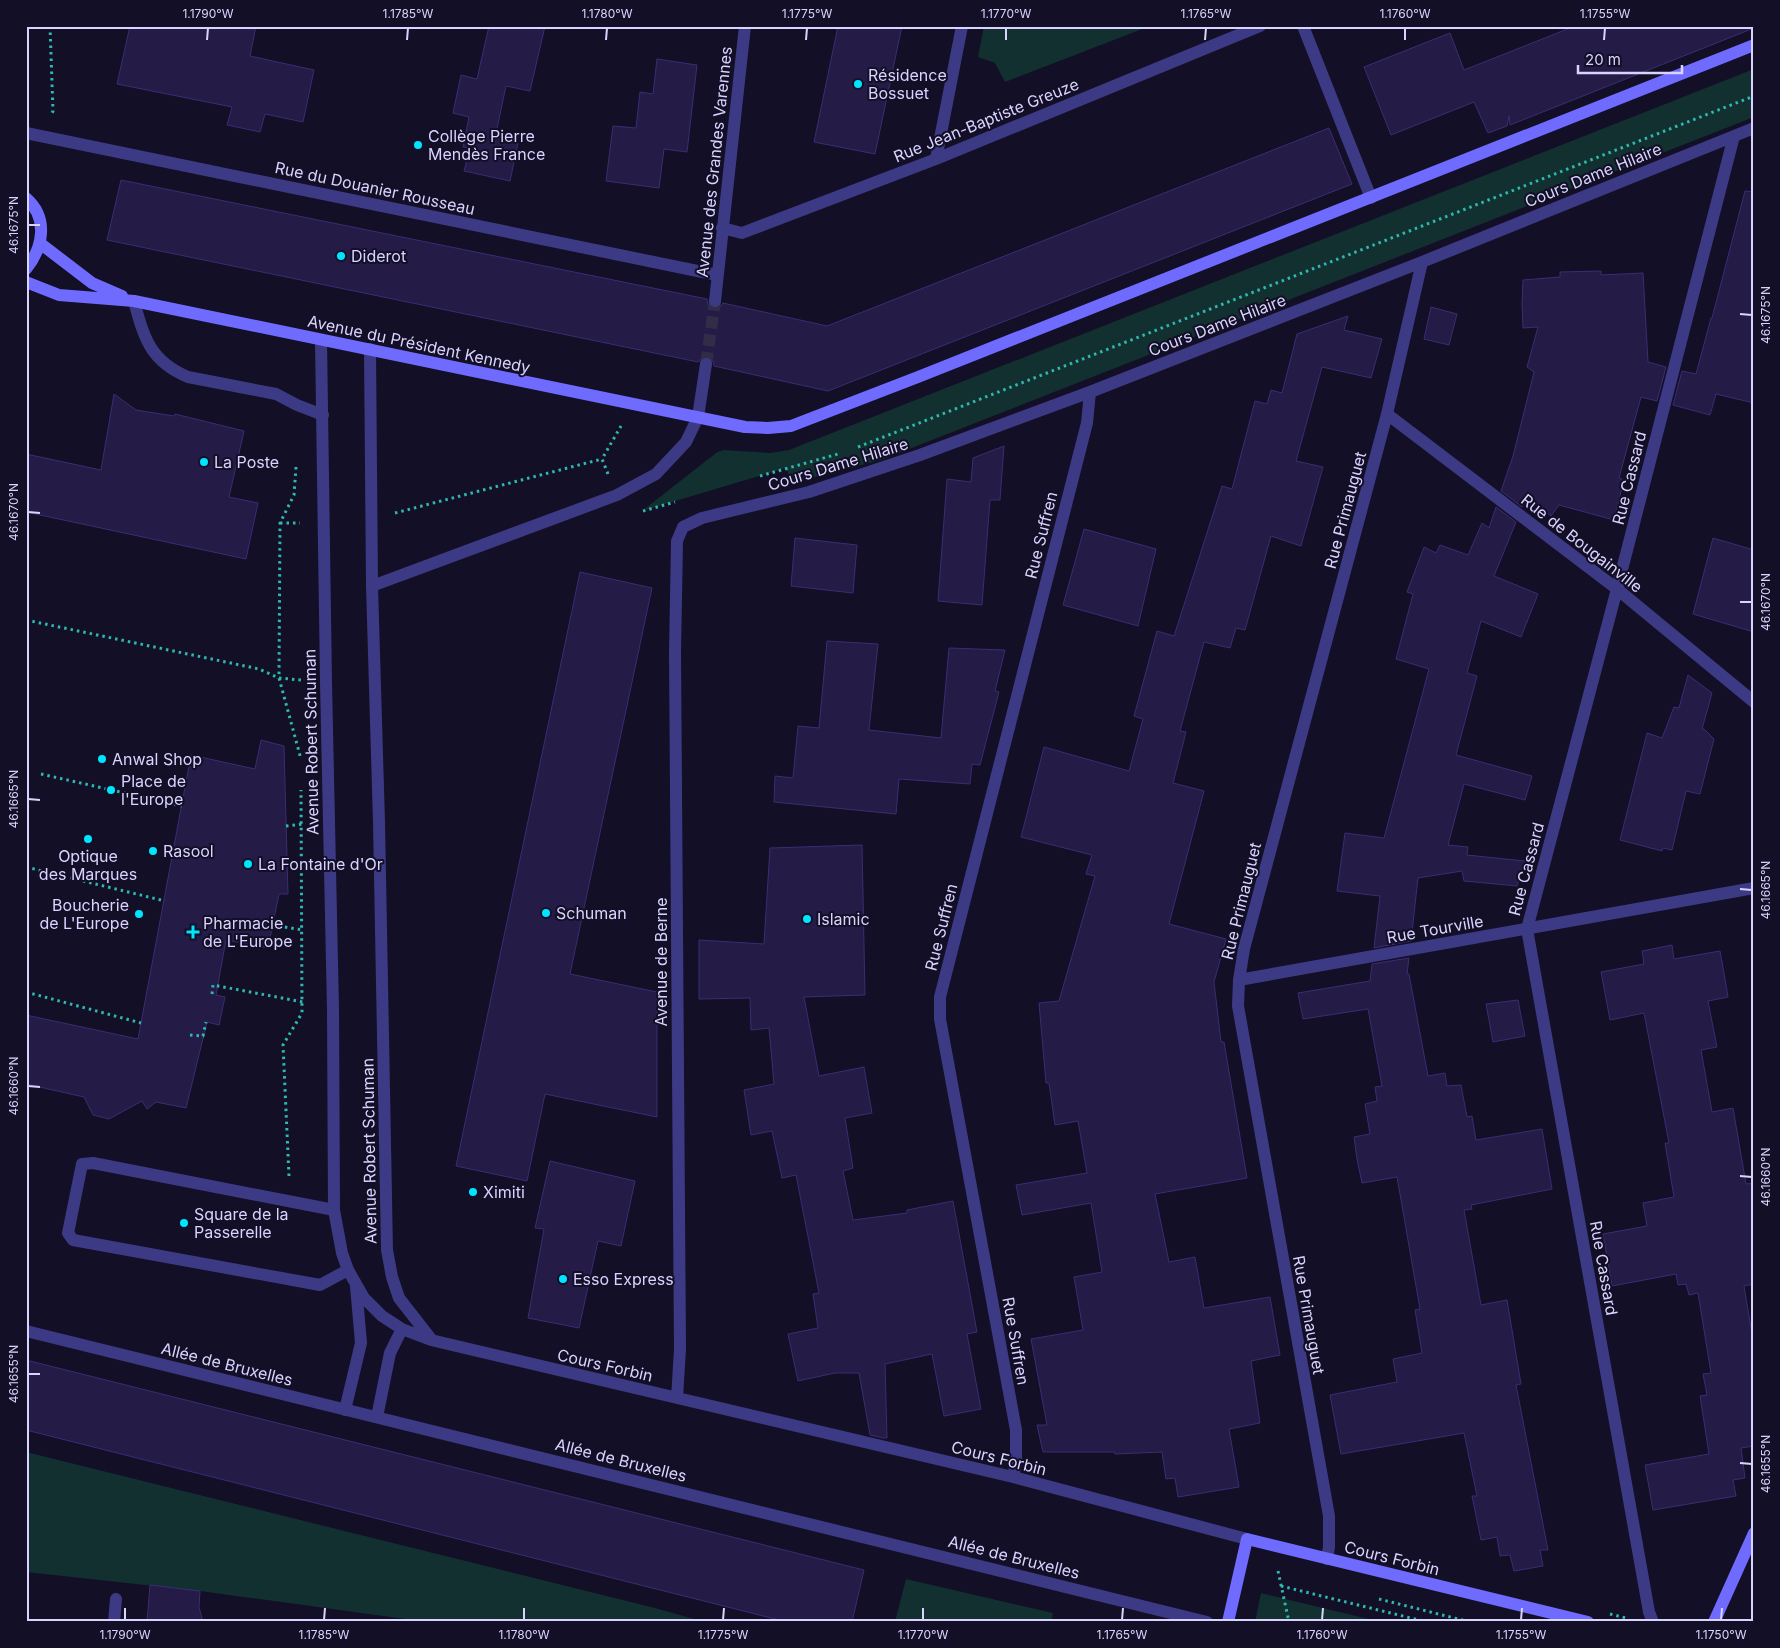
<svg xmlns="http://www.w3.org/2000/svg" width="1780" height="1648" viewBox="0 0 1780 1648" font-family="Inter,sans-serif">
	<style>
		.green { fill: #12302f }
		.building { fill: #241b47; stroke: #3b2d73 }
		.lines { fill: none; stroke-linecap: round; stroke-linejoin: round }
		.street-tunnel { stroke: #312d47; stroke-width: 12; stroke-dasharray: 12 6; stroke-linecap: butt }
		.path { stroke: #2fb8b0; stroke-width: 3; stroke-dasharray: 2.5 4; stroke-linecap: butt }
		.lane { stroke: #3d3a85; stroke-width: 12 }
		.street { stroke: #3d3a85; stroke-width: 12 }
		.secondary { stroke: #6f6bff; stroke-width: 12 }
		.ticks { fill: none; stroke: #d9d4ff; stroke-width: 2 }
		.poi-dot { fill: #00e5ff; stroke: #130f26; stroke-width: 2 }
		.labels { text-anchor: middle; stroke-width: 4; stroke-linejoin: round; paint-order: stroke }
		.poi-label { font-size: 16px; fill: #d9d4ff; stroke: #130f26; text-anchor: start }
		.street-label { font-size: 16px; fill: #d9d4ff; stroke: #130f26 }
		.neatline { fill: none; stroke: #d9d4ff; stroke-width: 2 }
		.ticks-label { font-size: 12px; text-anchor: middle; fill: #d9d4ff }
	</style>
	<rect width="100%" height="100%" fill="#130f26"/>
	<!-- green -->
	<path class="green" d="M984 26H1150L1005 82 995 63 978 57Z
		M1754 69V117L881 460 815 477 791 481 786 468 642 511 716 453 723 450 770 453 789 450Z
		M26 1452 655 1608 705 1622H427L200 1591 26 1572Z
		M906 1579 1053 1613 1051 1622H895Z
		M1261 1593 1381 1622H1255Z"/>
	<!-- building -->
	<path class="building" d="M130 26H256L250 56 314 70 303 122 265 114 260 132 227 125 232 107 117 84Z
		M489 26H545L530 91 506 86 495 138 518 143 510 181 464 171 470 148 463 147 469 117 453 113 461 75 477 79Z
		M838 26H902L875 154 814 142Z
		M1575 26H1754V28L1510 125 1509 116 1507 126 1488 133 1474 102 1391 135 1364 67 1450 33 1464 70Z
		M657 59 697 65 687 152 664 149 659 188 606 181 613 126 636 128 640 92 653 94Z
		M1329 128 1352 184 828 391 714 366 713 361 708 356 703 357 698 362 107 240 121 180 707 299 708 305 714 309 719 308 723 303 827 326Z
		M1745 191 1754 192V403L1716 394 1710 415 1673 405 1682 371 1696 374 1711 318H1712Z
		M1601 271V275L1643 273 1648 362 1666 367 1657 401 1641 397 1619 478 1624 480 1614 520 1559 505 1551 516 1526 497 1522 507 1501 491 1513 456 1534 372 1527 367 1538 327 1523 328 1522 304 1523 280 1560 277V272Z
		M1431 307 1457 314 1449 345 1424 339Z
		M1348 316 1344 330 1382 339 1371 378 1322 367 1296 461 1323 467 1301 546 1271 536 1245 630 1236 628 1230 648 1204 642 1180 731 1186 732 1173 783 1204 791 1169 924 1226 939 1214 982 1221 1042H1224L1247 1178 1155 1194 1169 1262 1195 1257 1204 1308 1270 1297 1280 1355 1251 1361 1260 1423 1229 1429 1239 1487 1178 1497 1175 1478 1166 1479 1162 1452 1115 1454V1452H1043L1037 1425H1047L1031 1339 1083 1330 1074 1277 1102 1272 1091 1203 1022 1215 1016 1185 1087 1173 1078 1121 1055 1125 1049 1083H1046L1039 1003 1059 1001 1095 876 1086 874 1092 855 1021 837 1044 747 1129 771 1143 719 1134 716 1157 631 1174 636 1222 486 1232 489 1255 401 1267 404 1271 390 1282 393 1297 334Z
		M114 394 136 410 174 416 175 414 244 431 229 497 258 503 246 559 26 512V454L101 470Z
		M1004 446 1000 500H990L982 605 938 601 947 479 971 482 973 458Z
		M1496 507 1516 522 1494 576 1538 594 1521 637 1481 621 1467 673 1477 676 1456 755 1532 776 1525 800 1464 784 1448 845 1468 847 1467 855 1525 861 1517 886 1464 881 1462 871 1418 878 1411 941 1374 948 1380 896 1337 891 1345 833 1384 838 1429 669 1396 659 1413 594 1407 592 1424 547 1436 553 1440 545 1468 555 1482 523 1489 528Z
		M1084 529 1156 549 1138 626 1063 605Z
		M795 538 857 545 853 593 791 586Z
		M1713 538 1754 550V632L1693 614Z
		M580 572 652 588 570 974 657 992V1117L545 1094 527 1181 456 1166Z
		M827 641 878 644 869 730 941 738 949 648 1005 650 995 691 999 692 980 765 972 764 970 784 899 779 896 814 774 802 775 776 793 778 798 726 819 728Z
		M1688 675 1712 693 1702 729H1704L1714 739 1700 794 1686 791 1672 850 1663 848 1662 851 1620 840 1647 733 1662 738 1674 707 1679 708Z
		M261 740 284 746 288 894H279L268 948 226 940 216 995 225 997 219 1025 207 1022 186 1108 156 1102 147 1109 142 1101 109 1119 93 1115 84 1097 26 1084V1015L138 1039 191 755 255 769Z
		M862 845 865 995 804 997 819 1076 864 1067 872 1113 845 1118 853 1168 843 1171 853 1220 907 1213V1210L953 1201 977 1332 967 1334 981 1409 944 1416 932 1354 885 1364 887 1438H883L870 1435 859 1373H835L798 1381 788 1334 818 1328 813 1294 819 1293 796 1175 782 1178 772 1131 751 1135 744 1090 774 1084 769 1028 751 1030 750 998 699 999V940L764 944 770 848Z
		M1672 945 1674 959 1720 951 1724 973 1728 997 1708 1001 1717 1047 1701 1050 1712 1112 1733 1108 1746 1184 1754 1183V1284L1744 1286 1754 1346V1446L1741 1448 1745 1478 1733 1480 1736 1496 1653 1510 1645 1465 1709 1454 1700 1396 1707 1395 1703 1374 1711 1373 1698 1293 1689 1295 1686 1284 1678 1285 1676 1274 1612 1286 1603 1234 1647 1226 1643 1203 1674 1197 1665 1143H1669L1644 1013 1610 1020 1601 972 1644 964 1642 951Z
		M1409 958 1407 974H1409L1428 1076 1445 1073 1447 1086 1461 1085 1467 1117 1472 1116 1476 1140 1542 1129 1552 1189 1471 1205 1472 1209 1464 1210 1481 1305 1507 1300 1521 1384 1516 1385 1548 1550H1540L1543 1566 1514 1571 1510 1555 1500 1556 1497 1537 1481 1540 1472 1496H1477L1464 1433 1341 1454 1330 1395 1397 1382 1393 1359 1422 1353 1415 1310 1420 1309 1397 1177 1362 1183 1357 1159 1354 1137 1370 1134 1365 1104 1377 1101 1375 1087 1382 1086 1368 1009 1303 1019 1298 993 1370 981 1372 964Z
		M1518 1000 1525 1036 1493 1042 1486 1004Z
		M550 1161 635 1181 621 1246 598 1241 579 1328 528 1318 544 1229 535 1228Z
		M26 1360 864 1570 852 1622H787L26 1430Z
		M150 1585 200 1591 199 1607 203 1622H147Z"/>
	<g class="lines">
		<!-- street-tunnel -->
		<path class="street-tunnel" d="M706 364 715 301"/>
		<!-- path -->
		<path class="path" d="M50 26 53 111 51 115
			M858 447 1754 96
			M296 467 294 495 280 523 279 678 301 759
			M608 474 602 459 621 426
			M760 476 838 454
			M643 511 675 502
			M395 513 602 459
			M280 523H300
			M26 620 259 669 279 678 301 680
			M41 774 182 806
			M286 826 303 824
			M26 867 165 901
			M272 925 303 930
			M26 992 141 1023
			M212 994 213 985 303 1002
			M190 1035 203 1036 206 1022
			M289 1176 283 1045 302 1013 301 790
			M1278 1571 1289 1622
			M1281 1586 1427 1622
			M1379 1599 1470 1622
			M1610 1614 1626 1618"/>
		<!-- lane -->
		<path class="lane" d="M134 301C144 338 150 361 188 377L276 394 297 405 323 415
			M334 1210 93 1163 82 1164 68 1233 73 1240 320 1285 348 1270"/>
		<!-- street -->
		<path class="street" d="M1303 26 1371 198
			M26 133 717 275
			M936 159 962 26
			M722 228 742 233 936 159 1260 26
			M715 301 745 26
			M321 340 326 682 333 1009 334 1210 342 1253 348 1270 364 1298 382 1316 402 1329 431 1340 1013 1477 1247 1539
			M370 349 372 586 379 822 387 1250 392 1277 399 1298 431 1339
			M1387 414 1617 589 1754 702
			M372 586 617 495 656 474 686 442 698 417 706 364
			M1239 980 1754 888
			M26 1331 1207 1622
			M677 1398 680 1349 675 652 677 541 683 527 702 518 809 492 920 455 1090 392 1422 262 1754 128
			M345 1410 361 1343 356 1286
			M377 1417 390 1353 402 1329
			M1013 1477 1016 1463V1430L940 1019V997L1087 423 1090 392
			M1327 1559 1329 1547V1516L1238 1006 1239 980 1244 949 1387 414 1422 262
			M114 1622 116 1599
			M1653 1622 1649 1612 1527 929 1617 589 1734 136"/>
		<!-- secondary -->
		<path class="secondary" d="M26 198C49 218 43 248 26 269
			M41 244 92 283 122 296
			M26 282 59 295 134 301 745 427 768 428 791 426 918 377 1754 45
			M1228 1622 1247 1539 1588 1622
			M1714 1622 1754 1533"/>
	</g>
	<!-- ticks -->
	<path class="ticks" d="M207 40 208 28M407 40 408 28M606 40 607 28M806 40 807 28M1006 40V28M1205 40 1206 28M1405 40V28M1604 40 1605 28M28 225H40M1740 314 1752 315M28 512 40 513M1740 602H1752M28 799 40 800M1740 889 1752 890M28 1086 40 1087M1740 1176 1752 1177M28 1374H40M1740 1463 1752 1464M125 1620V1608M324 1620 325 1608M524 1620V1608M723 1620 724 1608M923 1620V1608M1122 1620 1123 1608M1322 1620 1323 1608M1521 1620 1522 1608M1721 1620 1722 1608"/>
	<!-- markers -->
	<g class="poi-dot">
		<circle cx="858" cy="84" r="5"/>
		<circle cx="418" cy="145" r="5"/>
		<circle cx="341" cy="256" r="5"/>
		<circle cx="204" cy="462" r="5"/>
		<circle cx="102" cy="759" r="5"/>
		<circle cx="111" cy="790" r="5"/>
		<circle cx="88" cy="839" r="5"/>
		<circle cx="153" cy="851" r="5"/>
		<circle cx="248" cy="864" r="5"/>
		<circle cx="546" cy="913" r="5"/>
		<circle cx="139" cy="914" r="5"/>
		<circle cx="807" cy="919" r="5"/>
		<path d="M190.5 924.5h5v5h5v5h-5v5h-5v-5h-5v-5h5z"/>
		<circle cx="473" cy="1192" r="5"/>
		<circle cx="184" cy="1223" r="5"/>
		<circle cx="563" cy="1279" r="5"/>
	</g>
	<g class="labels">
		<!-- poi labels -->
		<g class="poi-label">
			<text x="868" y="81">Résidence<tspan x="868" dy="18">Bossuet</tspan></text>
			<text x="428" y="142">Collège Pierre<tspan x="428" dy="18">Mendès France</tspan></text>
			<text x="351" y="262">Diderot</text>
			<text x="214" y="468">La Poste</text>
			<text x="112" y="765">Anwal Shop</text>
			<text x="121" y="787">Place de<tspan x="121" dy="18">l'Europe</tspan></text>
			<text x="163" y="857">Rasool</text>
			<text x="88" y="862" text-anchor="middle">Optique<tspan x="88" dy="18">des Marques</tspan></text>
			<text x="258" y="870">La Fontaine d'Or</text>
			<text x="129" y="911" text-anchor="end">Boucherie<tspan x="129" dy="18">de L'Europe</tspan></text>
			<text x="556" y="919">Schuman</text>
			<text x="817" y="925">Islamic</text>
			<text x="203" y="929">Pharmacie<tspan x="203" dy="18">de L'Europe</tspan></text>
			<text x="483" y="1198">Ximiti</text>
			<text x="194" y="1220">Square de la<tspan x="194" dy="18">Passerelle</tspan></text>
			<text x="573" y="1285">Esso Express</text>
		</g>
		<!-- street labels -->
		<g class="street-label">
			<text transform="translate(986 120) rotate(-22)" y="6">Rue Jean-Baptiste Greuze</text>
			<text transform="translate(714 162) rotate(-84)" y="6">Avenue des Grandes Varennes</text>
			<text transform="translate(1593 175) rotate(-22)" y="6">Cours Dame Hilaire</text>
			<text transform="translate(375 188) rotate(12)" y="6">Rue du Douanier Rousseau</text>
			<text transform="translate(1217 325) rotate(-21)" y="6">Cours Dame Hilaire</text>
			<text transform="translate(419 344) rotate(12)" y="6">Avenue du Président Kennedy</text>
			<text transform="translate(838 464) rotate(-17)" y="6">Cours Dame Hilaire</text>
			<text transform="translate(1629 478) rotate(-76)" y="6">Rue Cassard</text>
			<text transform="translate(1345 510) rotate(-75)" y="6">Rue Primauguet</text>
			<text transform="translate(1041 535) rotate(-76)" y="6">Rue Suffren</text>
			<text transform="translate(1582 543) rotate(38)" y="6">Rue de Bougainville</text>
			<text transform="translate(311 742) rotate(-91)" y="6">Avenue Robert Schuman</text>
			<text transform="translate(1526 869) rotate(-75)" y="6">Rue Cassard</text>
			<text transform="translate(1241 901) rotate(-76)" y="6">Rue Primauguet</text>
			<text transform="translate(941 927) rotate(-76)" y="6">Rue Suffren</text>
			<text transform="translate(1435 929) rotate(-10)" y="6">Rue Tourville</text>
			<text transform="translate(661 962) rotate(-90)" y="6">Avenue de Berne</text>
			<text transform="translate(369 1151) rotate(-91)" y="6">Avenue Robert Schuman</text>
			<text transform="translate(1604 1268) rotate(80)" y="6">Rue Cassard</text>
			<text transform="translate(1309 1315) rotate(80)" y="6">Rue Primauguet</text>
			<text transform="translate(1016 1341) rotate(80)" y="6">Rue Suffren</text>
			<text transform="translate(227 1364) rotate(14)" y="6">Allée de Bruxelles</text>
			<text transform="translate(605 1365) rotate(13)" y="6">Cours Forbin</text>
			<text transform="translate(999 1458) rotate(14)" y="6">Cours Forbin</text>
			<text transform="translate(621 1460) rotate(14)" y="6">Allée de Bruxelles</text>
			<text transform="translate(1014 1557) rotate(14)" y="6">Allée de Bruxelles</text>
			<text transform="translate(1392 1558) rotate(14)" y="6">Cours Forbin</text>
		</g>
	</g>
	<!-- border -->
	<rect width="1780" height="1648" fill="none" stroke="#130f26" stroke-width="55"/>
	<!-- scale -->
	<path d="M1578 65v8h104v-8" fill="none" stroke="#d9d4ff" stroke-width="2.5"/>
	<text x="1585" y="65" font-size="15" fill="#d9d4ff" stroke="#130f26" stroke-width="4" paint-order="stroke">20 m</text>
	<rect x="28" y="28" width="1724" height="1592" class="neatline"/>
	<g class="ticks-label">
		<text x="208" y="18">1.1790°W</text>
		<text x="408" y="18">1.1785°W</text>
		<text x="607" y="18">1.1780°W</text>
		<text x="807" y="18">1.1775°W</text>
		<text x="1006" y="18">1.1770°W</text>
		<text x="1206" y="18">1.1765°W</text>
		<text x="1405" y="18">1.1760°W</text>
		<text x="1605" y="18">1.1755°W</text>
		<text transform="translate(14 225) rotate(-90)" y="4">46.1675°N</text>
		<text transform="translate(1766 315) rotate(-90)" y="4">46.1675°N</text>
		<text transform="translate(14 512) rotate(-90)" y="4">46.1670°N</text>
		<text transform="translate(1766 602) rotate(-90)" y="4">46.1670°N</text>
		<text transform="translate(14 799) rotate(-90)" y="4">46.1665°N</text>
		<text transform="translate(1766 890) rotate(-90)" y="4">46.1665°N</text>
		<text transform="translate(14 1086) rotate(-90)" y="4">46.1660°N</text>
		<text transform="translate(1766 1177) rotate(-90)" y="4">46.1660°N</text>
		<text transform="translate(14 1374) rotate(-90)" y="4">46.1655°N</text>
		<text transform="translate(1766 1464) rotate(-90)" y="4">46.1655°N</text>
		<text x="125" y="1639">1.1790°W</text>
		<text x="324" y="1639">1.1785°W</text>
		<text x="524" y="1639">1.1780°W</text>
		<text x="723" y="1639">1.1775°W</text>
		<text x="923" y="1639">1.1770°W</text>
		<text x="1122" y="1639">1.1765°W</text>
		<text x="1322" y="1639">1.1760°W</text>
		<text x="1521" y="1639">1.1755°W</text>
		<text x="1721" y="1639">1.1750°W</text>
	</g>
</svg>
